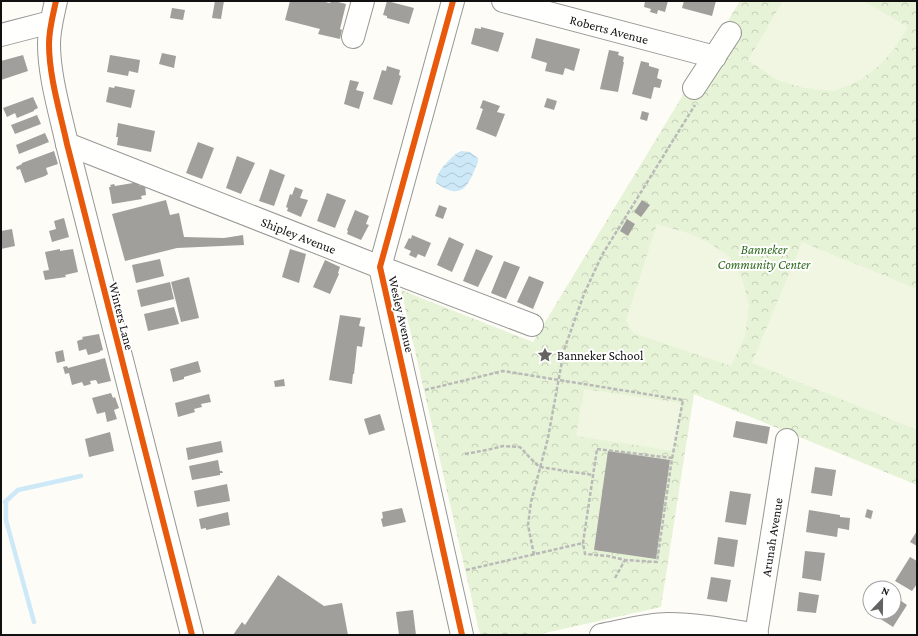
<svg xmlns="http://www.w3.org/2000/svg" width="918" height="636" viewBox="0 0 918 636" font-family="'Crimson Pro',serif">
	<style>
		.park { fill: url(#park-crowns) }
		.pitch { fill: #f0f6e1 }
		.water { fill: url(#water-waves) }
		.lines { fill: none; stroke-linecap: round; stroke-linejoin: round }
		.stream { stroke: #cde8f7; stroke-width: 4.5 }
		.building { fill: #a19f9c }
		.minor-casing { stroke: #979795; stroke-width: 24 }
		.path { stroke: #b9b9b8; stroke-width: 2.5; stroke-dasharray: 4 2; stroke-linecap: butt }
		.minor { stroke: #fffffe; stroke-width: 22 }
		.cycleway-casing { stroke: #fff; stroke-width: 8 }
		.cycleway { stroke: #e8590c; stroke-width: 6 }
		.labels { text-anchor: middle; stroke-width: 4; stroke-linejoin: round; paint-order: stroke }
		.street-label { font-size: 13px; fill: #111; stroke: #fff }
		.park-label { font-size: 13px; font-style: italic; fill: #2f6b1f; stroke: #fff }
		.poi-label { font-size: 13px; fill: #111; stroke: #fff; text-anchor: start }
	</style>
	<defs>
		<pattern id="park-crowns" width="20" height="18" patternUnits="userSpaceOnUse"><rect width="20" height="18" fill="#e7f3d7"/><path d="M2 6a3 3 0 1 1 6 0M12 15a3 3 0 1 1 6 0" fill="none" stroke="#c5cfb8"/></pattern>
		<pattern id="water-waves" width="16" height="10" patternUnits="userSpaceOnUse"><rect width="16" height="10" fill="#cde8f7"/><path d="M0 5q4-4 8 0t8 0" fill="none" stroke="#afc6d3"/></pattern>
	</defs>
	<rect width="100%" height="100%" fill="#fdfcf7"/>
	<!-- park -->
	<path class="park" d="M740 1H917V485L694 394 661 607 536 635H480L401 290 533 342Z"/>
	<!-- pitch -->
	<path class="pitch" d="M783 1H863L908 27 895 48 879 66 860 80 835 91 804 88 777 80 748 60Z
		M657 224 691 234 706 241 729 256 742 278 749 306 745 336 731 366 633 333 626 320Z
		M802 242 917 289V430L752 363Z
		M584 389 681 403 674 451 576 436Z"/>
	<!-- water -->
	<path class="water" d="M461 151 470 152 478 158V162C469 183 464 203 436 183 435 173 452 155 461 151Z"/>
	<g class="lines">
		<!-- stream -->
		<path class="stream" d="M6 501V520L34 622
			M5 502 18 490 81 476"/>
	</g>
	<!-- building -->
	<path class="building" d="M215 1H224L221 19 212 18Z
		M290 1H320L330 3 331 1H334L346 4 340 29 342 30 340 39 318 34 320 29 285 20Z
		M387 1 414 8 409 24 387 18V16L383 15Z
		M645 1H668L665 12 658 10 657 14 650 12 651 9 644 7Z
		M684 1H716L712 16 682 8Z
		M172 8 185 10 183 20 170 18Z
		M481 27 504 33 498 52 471 44 475 28 481 29Z
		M536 38 580 49 574 71 565 68 563 75 545 71 547 63 531 58Z
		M609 50 619 52 618 55 624 57 623 62H624L618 92 600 89Z
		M162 53 176 56 174 68 159 64Z
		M23 55 28 71 1 80V61Z
		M110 55 140 60 138 73 129 71 128 76 107 72Z
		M641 61 649 63V66L659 69 657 78 662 80 660 88 654 87 651 99 632 94Z
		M387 66 400 70 399 75 401 76 392 105 373 99 382 70 386 71Z
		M350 80 359 82 356 90 364 92 359 109 344 104Z
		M115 86 135 90 131 108 106 102 109 87 114 88Z
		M33 97 38 108 34 110V111L17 118 15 113 7 117 3 108Z
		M547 98 557 101 554 110 544 107Z
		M483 100 500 106 497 112 505 114 496 137 476 129 483 109 480 108Z
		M642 111 649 113 647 121 640 119Z
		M37 115 41 124 15 134 11 125Z
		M118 123 155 131 151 152 117 145 118 137H116Z
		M45 133 49 142 19 154 16 145Z
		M198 142 214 148 202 179 186 173Z
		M54 151 58 164 46 168 48 174 45 176 25 183 20 169 17 170 16 167 22 164V163Z
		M237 156 255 163 241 194 226 188Z
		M270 169 285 175 274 206 259 201Z
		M139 182V186L145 185 146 195 141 196 142 199 112 204 109 187H111L110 185 114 184 115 186Z
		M295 187 303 190 300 198 308 200 301 217 287 211 288 208 286 207 290 194 292 195Z
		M327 193 346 200 335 228 317 221Z
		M166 200 170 215 179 213 184 237 224 238 243 235 244 245 177 248 125 261 112 214Z
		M642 200 650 205 641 217 634 212Z
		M439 205 447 208 443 219 435 216Z
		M355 210 369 216 366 224 369 225 361 240 347 234 348 231 347 230Z
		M64 218 69 237 52 242 49 231 56 229 54 221Z
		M627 219 635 224 628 236 620 231Z
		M12 229 15 246 1 249V231Z
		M412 235 431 243 425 257 418 254 416 258 409 255 411 251 404 248 409 238 411 239Z
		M449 237 464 244 452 272 437 265Z
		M60 249V251L73 249 78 272 65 275 66 277 45 280 43 271 49 270 45 252Z
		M290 249 306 254 299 283 282 277Z
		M476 249 493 256 478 287 463 281Z
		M160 259 164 276 136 283 132 265Z
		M325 260 340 267 338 273 339 274 330 294 313 287Z
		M504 261 520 267 506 299 491 293Z
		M529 276 544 282 533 309 517 302Z
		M189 277 199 318 181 322 171 282Z
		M170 282 174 299 141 307 137 290Z
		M174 307 179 324 148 331 144 314Z
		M340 315 361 318 359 326 365 327 362 347 357 346 354 374H353L352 384 329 380Z
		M99 334 103 350 100 351V352L88 355 86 349 79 351 77 341 83 339 82 337Z
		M63 350 65 361 57 363 55 352Z
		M105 358 111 381 98 384 96 380 90 381 91 384 84 386 82 382 72 385 69 373 65 374 63 367 67 366 68 368Z
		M198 361 201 372 184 377V379L173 382 170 369Z
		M284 379 285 386 275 387 274 381Z
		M111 393 113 398 115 397 119 408 114 410 117 419 107 422 105 412 97 414 92 398Z
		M209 394 211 402 201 404 202 407 194 409 195 412 178 417 175 403Z
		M380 414 385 430 369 435 364 419Z
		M736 421 770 427 767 444 733 437Z
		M110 432 114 451 89 457 85 439Z
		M221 441 223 452 188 460 186 448Z
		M608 451 670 460 656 559 594 550Z
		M218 460 220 471H222L223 473H220V475L192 480 189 466Z
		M815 467 836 470 832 496 811 493Z
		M227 484 230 501 197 507 194 491Z
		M730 491 751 494 746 525 725 522Z
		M402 508 406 522 383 527 381 519 383 518 382 512Z
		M867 509 873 511 871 519 865 517Z
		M809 510 840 515V517L850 518 849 530 838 528 837 537 806 532Z
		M228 512 230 525 206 530V528L201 529 199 519Z
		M917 531V546L910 542Z
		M718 537 738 540 734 567 714 564Z
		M805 551 825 553 821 581 802 578Z
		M910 557 917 561V584L912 591 895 581Z
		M278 575 324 606 342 603 348 635H233L242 622 245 625Z
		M711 577 731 580 727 602 707 599Z
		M799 592 819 595 816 613 797 611Z
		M894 596 907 605 893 627 876 616 879 612H894Z
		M413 610 416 635H399L396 612Z"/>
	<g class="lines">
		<!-- minor casing -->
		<g class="minor-casing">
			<g id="minor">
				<path d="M56 1C53 15 49 29 49 44 49 76 60 112 67 144L192 635"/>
				<path d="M453 1 380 267 462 635"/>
				<path id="s1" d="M503 1 715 57"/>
				<path d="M1 35 51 22"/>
				<path d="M353 37 363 1"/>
				<path d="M694 88 730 33"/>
				<path id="s2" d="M67 144 380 267 532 325"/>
				<path d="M601 635C622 631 647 624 668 624 698 624 728 630 757 635"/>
				<path id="s3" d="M756 635 787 440"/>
			</g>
		</g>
		<!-- path -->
		<path class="path" d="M425 390 503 371 683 400 672 459
			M597 449 672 458 657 562 625 560 608 556 585 554 583 543Z
			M465 454 487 450 503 446 520 447 536 464 540 467 593 475
			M534 555 528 525 531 502 548 438 564 350 584 294 602 255 695 105
			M466 570 583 543
			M615 578 625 560"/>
		<!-- minor -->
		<use href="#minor" class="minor"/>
		<!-- cycleway casing -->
		<g class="cycleway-casing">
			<path id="cycleway" d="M56 1C53 15 49 29 49 44 49 76 60 112 67 144L192 635
				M453 1 380 267 462 635"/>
		</g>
		<!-- cycleway -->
		<use href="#cycleway" class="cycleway"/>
	</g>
	<!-- icons -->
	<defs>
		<g id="sight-bare" transform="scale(1.2)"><path d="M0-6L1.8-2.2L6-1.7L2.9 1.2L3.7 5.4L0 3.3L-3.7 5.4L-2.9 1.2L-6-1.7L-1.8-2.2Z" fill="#646362" stroke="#fff" stroke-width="2.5" paint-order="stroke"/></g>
	</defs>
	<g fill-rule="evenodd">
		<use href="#sight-bare" x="545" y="355"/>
	</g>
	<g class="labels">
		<!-- street labels -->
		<g class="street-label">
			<text dy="5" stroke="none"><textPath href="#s1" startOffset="110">Roberts Avenue</textPath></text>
			<text dy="5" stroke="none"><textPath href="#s2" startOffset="249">Shipley Avenue</textPath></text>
			<text transform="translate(402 314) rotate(77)" y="5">Wesley Avenue</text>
			<text transform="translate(122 316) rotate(76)" y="5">Winters Lane</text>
			<text dy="5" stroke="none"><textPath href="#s3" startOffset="99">Arunah Avenue</textPath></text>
		</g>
		<!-- park labels -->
		<g class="park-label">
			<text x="764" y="254">Banneker<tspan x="764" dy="15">Community Center</tspan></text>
		</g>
		<!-- poi labels -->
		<g class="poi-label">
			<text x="557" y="360">Banneker School</text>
		</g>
	</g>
	<!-- border -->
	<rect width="918" height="636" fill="none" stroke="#111111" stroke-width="4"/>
	<!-- north arrow -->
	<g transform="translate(882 600) rotate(22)"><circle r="19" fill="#ffffff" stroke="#a0a0a0"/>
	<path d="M0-3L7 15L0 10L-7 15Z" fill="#646362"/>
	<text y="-6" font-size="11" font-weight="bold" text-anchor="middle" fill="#111111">N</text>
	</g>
</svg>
